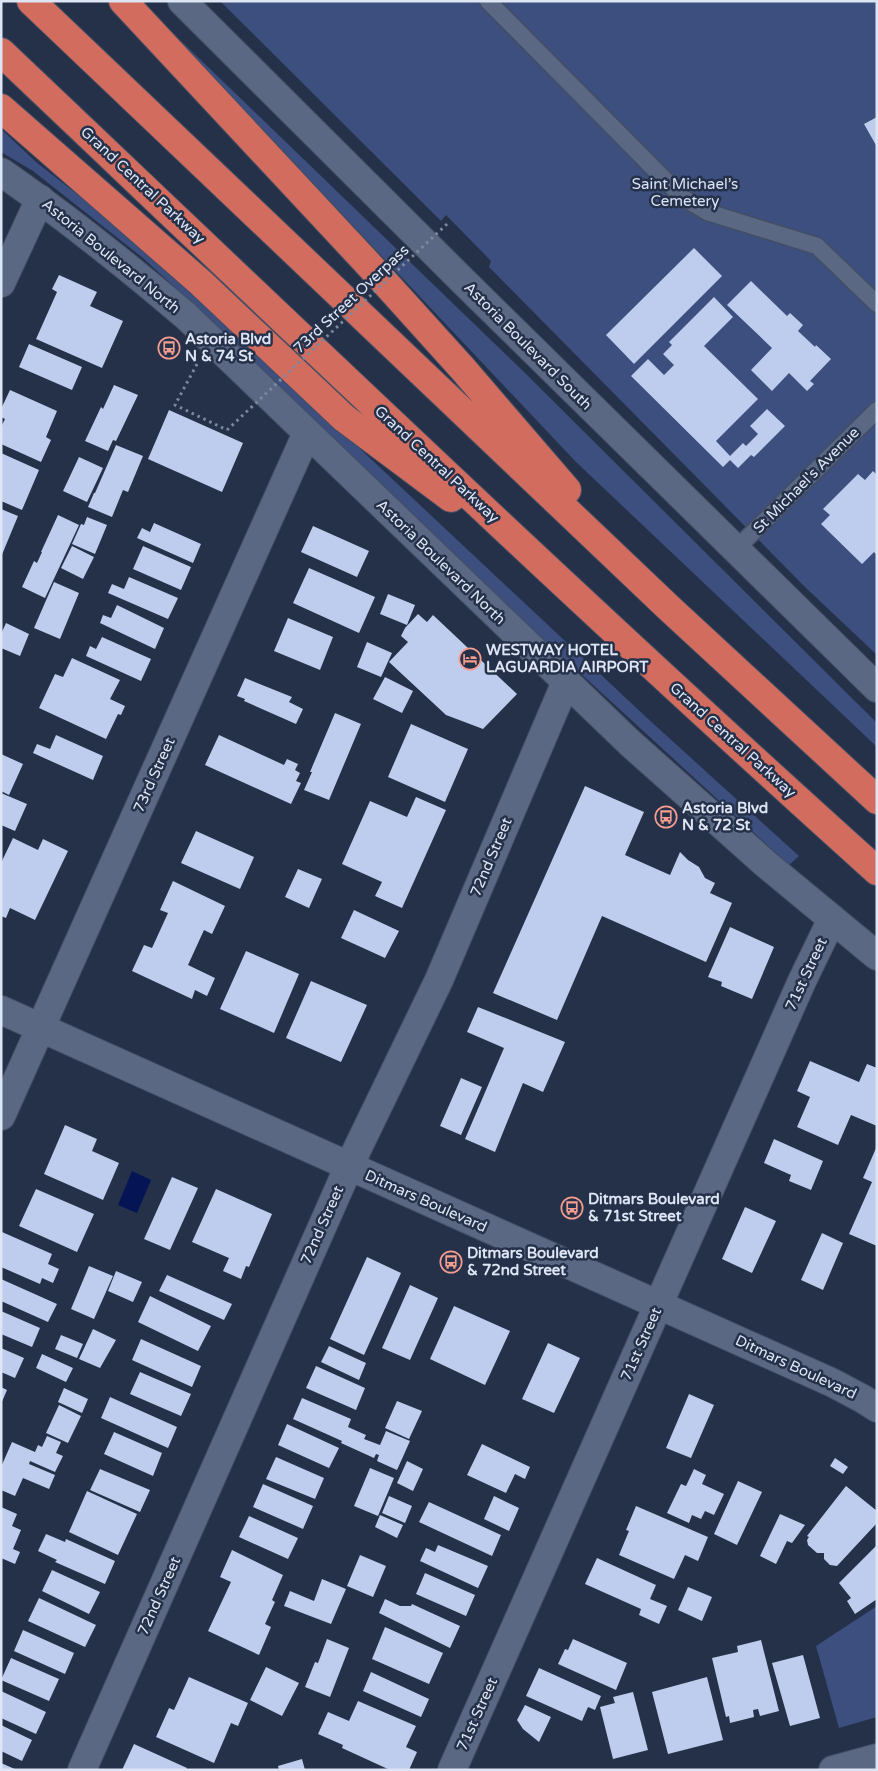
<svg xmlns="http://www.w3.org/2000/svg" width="878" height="1771" viewBox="0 0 878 1771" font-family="'Varela Round',sans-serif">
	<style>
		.green { fill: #3c4f7e }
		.water { fill: #051455 }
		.building { fill: #becded }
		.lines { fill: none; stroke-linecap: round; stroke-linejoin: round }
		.service-casing { stroke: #444e63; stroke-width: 19 }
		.minor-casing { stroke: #444e63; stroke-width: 30 }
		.tertiary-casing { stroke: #444e63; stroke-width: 30 }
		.secondary-casing { stroke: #444e63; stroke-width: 30 }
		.motorway-casing { stroke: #444e63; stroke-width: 30 }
		.path { stroke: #7e889d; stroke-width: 3; stroke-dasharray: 2.5 4; stroke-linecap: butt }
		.service { stroke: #5b6884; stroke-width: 16 }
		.minor { stroke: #5b6884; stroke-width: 28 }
		.tertiary { stroke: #5b6884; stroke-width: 28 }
		.secondary { stroke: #5b6884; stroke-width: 28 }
		.motorway { stroke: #d16c5e; stroke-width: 28 }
		.path-bridge { stroke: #7e889d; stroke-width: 3; stroke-dasharray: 2.5 4; stroke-linecap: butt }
		.labels { text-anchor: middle; stroke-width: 5; stroke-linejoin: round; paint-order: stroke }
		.park-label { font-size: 15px; fill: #d9e3f7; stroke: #253049 }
		.street-label { font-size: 15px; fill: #dee6f6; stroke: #253049 }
		.poi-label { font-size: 15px; font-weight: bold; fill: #dee6f6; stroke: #253049; text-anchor: start }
	</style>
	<rect width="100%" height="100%" fill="#253049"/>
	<!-- green -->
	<path class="green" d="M220 1H877V655L805 587 489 267 491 261 446 215 441 221Z
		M150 11 521 369 877 723V747L576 462Z
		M1 129 36 162 146 248 646 717 799 856 789 865 518 616 220 329 143 258 33 171 1 152Z
		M877 1606V1717L839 1728 816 1646Z"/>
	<!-- water -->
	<path class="water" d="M132 1171 151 1180 137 1213 118 1205Z"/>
	<!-- building -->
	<path class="building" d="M877 117V147L864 124Z
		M694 248 722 276 634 364 606 335Z
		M59 275 97 292 90 306 123 321 102 368 36 339 57 292 52 289Z
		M751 281 787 316 790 313 803 325 798 331 815 347 816 345 831 359 810 381 814 384 807 391 789 373 772 391 751 370 772 348 727 305Z
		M714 297 733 317 704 346 758 399 716 441 730 456 743 443 746 446 758 434 750 426 767 409 785 426 754 457 751 455 738 468 730 460 723 467 631 376 648 359 664 375 674 365 663 354 672 345 669 342Z
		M29 344 82 367 72 390 19 367Z
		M114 385 138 395 116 441 113 440 108 451 85 441 101 407 103 409Z
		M10 390 57 411 46 437 51 440 41 462 1 444V427L5 419 1 417V409Z
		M169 410 243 443 222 492 148 459Z
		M116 445 143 456 128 492 123 490 112 517 88 507 94 493H95Z
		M1 453 39 470 22 510 1 501Z
		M79 457 103 468 87 502 63 491Z
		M873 471 877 475V555L874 552 862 564 821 524 830 515 823 509 858 474 865 480Z
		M1 509 18 516 1 557Z
		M58 515 79 525 45 598 22 587 34 561 37 563 42 552H41Z
		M87 517 107 525 95 554 72 544 81 524 84 525Z
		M154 523 201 544 193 563 137 538 142 528 150 532Z
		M313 526 369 551 357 577 301 552Z
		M72 546 94 557 83 579 61 568Z
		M143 546 191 567 181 590 133 569Z
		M309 568 375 597 359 633 293 603Z
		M129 577 178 598 168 619 108 593 112 584 124 589Z
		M54 582 79 593 60 639 34 628Z
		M388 594 415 605 407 625 380 614Z
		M117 605 164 628 155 649 100 623 103 615 111 618Z
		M418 614 427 622 433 615 517 694 483 729 446 715 389 662 408 642 401 636 405 628Z
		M288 618 333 637 320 670 274 651Z
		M6 623 29 634 20 656 1 648V634Z
		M102 637 151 659 141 681 86 656 90 646 96 649Z
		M367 642 392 653 381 677 357 667Z
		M72 658 120 680 110 699 125 706 121 715 118 714 106 739 39 708 55 674 63 677Z
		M385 677 413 691 402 713 373 699Z
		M245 678 292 697 289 702 303 709 296 724 244 701 245 699 237 696Z
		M335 713 361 724 329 800 304 790 312 772H310Z
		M411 724 468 749 445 802 388 777Z
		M56 735 103 756 93 780 33 753 37 744 50 749Z
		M219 735 284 765 287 759 298 764 295 770 300 773 296 781 301 783 291 804 205 765Z
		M1 754 23 764 9 795 1 791Z
		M585 786 644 812 625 855 670 875 680 852 688 860 699 867 705 878 715 883 710 893 732 903 706 962 602 916 557 1020 493 993Z
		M1 793 27 804 15 831 1 825Z
		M416 797 446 810 402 908 375 896 382 882 342 864 370 801 407 817Z
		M196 831 254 857 240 889 181 863Z
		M13 838 38 850 43 839 68 851 35 920 10 908 6 918 1 916V863Z
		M298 869 322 879 309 908 285 897Z
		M173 881 225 906 212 934 204 930 188 965 215 978 207 996 195 990 192 999 132 971 144 945 152 948 168 913 160 910Z
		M354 910 399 931 385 958 341 938Z
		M730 927 774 947 752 999 721 986 722 982 708 977Z
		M246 951 299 974 274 1033 220 1009Z
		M311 981 367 1005 341 1062 286 1038Z
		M478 1007 565 1042 543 1092 523 1083 495 1152 465 1139 504 1048 467 1032Z
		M810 1061 859 1082 867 1064 877 1068V1126L851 1115 838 1145 797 1127 810 1097 797 1091Z
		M461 1078 482 1087 461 1135 440 1126Z
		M65 1125 97 1139 92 1151 119 1163 103 1200 44 1174Z
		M774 1139 823 1161 811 1190 789 1181 791 1175 764 1163Z
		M877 1146V1246L849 1234 872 1182 863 1178Z
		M172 1177 198 1188 170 1250 144 1239Z
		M36 1189 94 1214 77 1252 19 1226Z
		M216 1189 272 1214 249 1267 246 1266 241 1279 223 1271 229 1258 192 1242Z
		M745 1207 776 1221 752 1273 722 1259Z
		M2 1232 52 1254 48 1264 59 1269 53 1283 42 1278 40 1284 1 1267Z
		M822 1233 843 1243 823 1290 801 1280Z
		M367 1257 401 1273 364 1355 330 1339Z
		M89 1266 113 1276 94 1319 71 1309Z
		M116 1271 142 1282 133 1302 108 1291Z
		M167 1275 232 1304 224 1320 159 1291Z
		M1 1279 57 1304 48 1322 1 1301Z
		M410 1285 438 1298 410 1360 382 1348Z
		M150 1296 211 1326 198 1351 138 1322Z
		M454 1306 510 1331 485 1385 430 1359Z
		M1 1311 40 1328 32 1347 1 1334Z
		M93 1329 116 1340 100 1368 79 1359Z
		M61 1335 83 1344 77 1358 55 1349Z
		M141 1339 201 1366 192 1387 132 1360Z
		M548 1343 580 1358 554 1413 522 1399Z
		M329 1346 366 1363 359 1380 321 1362Z
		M1 1348 24 1358 15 1378 1 1372Z
		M42 1354 73 1368 66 1382 36 1368Z
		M316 1366 365 1388 356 1410 306 1388Z
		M140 1372 191 1394 181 1416 130 1394Z
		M1 1387 7 1390 1 1404Z
		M64 1388 88 1399 82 1413 58 1402Z
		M689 1394 714 1405 691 1458 666 1448Z
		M110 1397 177 1427 168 1448 101 1418Z
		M302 1398 351 1419 348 1427 366 1435 364 1439 380 1445 386 1431 410 1441 397 1470 377 1461 379 1455 376 1454 374 1458 341 1443 342 1441 293 1419Z
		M397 1401 422 1411 409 1439 385 1428Z
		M59 1405 81 1416 68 1443 46 1433Z
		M287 1424 339 1448 329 1468 278 1445Z
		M114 1432 162 1453 153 1476 104 1454Z
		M47 1436 61 1442 56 1453 63 1456 55 1472 30 1461 29 1464 55 1475 49 1489 23 1478 15 1496 1 1490V1467L12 1442 35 1452 38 1445 42 1447Z
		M482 1444 530 1467 525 1479 515 1474 506 1493 467 1475Z
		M276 1457 324 1478 315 1499 266 1479Z
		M835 1458 848 1467 843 1474 830 1466Z
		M407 1461 423 1469 413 1491 397 1483Z
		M370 1468 394 1478 378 1516 354 1506Z
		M100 1469 150 1490 140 1512 90 1490Z
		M694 1469 706 1475 702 1484 724 1494 714 1515 705 1511 701 1519 692 1515 689 1523 667 1513 681 1484 686 1486Z
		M738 1481 762 1492 737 1545 714 1534Z
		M263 1484 313 1506 303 1529 253 1507Z
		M846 1486 877 1511V1523L837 1566 830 1565 824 1559V1553H817L808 1545 807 1540 809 1537 807 1536Z
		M87 1491 137 1514 118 1555 69 1532Z
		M389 1496 412 1506 405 1523 382 1513Z
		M494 1496 519 1508 509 1531 484 1519Z
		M429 1502 501 1535 492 1556 419 1522Z
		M636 1506 708 1537 698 1561 685 1555 674 1579 619 1555 629 1531 626 1530Z
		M1 1507 17 1514 12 1526 21 1530 13 1549 20 1552 15 1564 1 1558Z
		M780 1514 805 1525 792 1543 787 1541 776 1564 760 1556Z
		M380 1515 403 1525 397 1538 375 1527Z
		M249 1516 298 1538 288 1559 239 1537Z
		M46 1534 65 1542 66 1539 115 1561 105 1584 55 1562 57 1560 38 1551Z
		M438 1545 488 1566 478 1588 420 1561 426 1548 435 1552Z
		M877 1545V1599L855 1614 847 1601 851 1598 839 1583Z
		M232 1550 283 1575 272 1600 275 1602 265 1624 271 1627 259 1655 208 1631 231 1582 220 1577Z
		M360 1555 386 1566 373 1597 347 1586Z
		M597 1558 656 1585 650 1599 667 1606 659 1624 639 1615 641 1609 585 1584Z
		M52 1570 100 1592 89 1614 42 1591Z
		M425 1573 475 1595 466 1616 416 1594Z
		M322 1579 346 1589 331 1624 284 1606 290 1591 314 1601Z
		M688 1587 712 1597 702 1621 678 1610Z
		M39 1598 96 1625 85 1647 28 1621Z
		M385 1599 400 1606H411L412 1604 460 1626 450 1648 379 1613Z
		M385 1627 443 1653 429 1684 372 1659Z
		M23 1630 74 1653 65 1674 14 1651Z
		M327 1639 349 1648 330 1697 305 1687 315 1662 318 1663Z
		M573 1639 627 1663 616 1690 558 1664 565 1649 568 1650Z
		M761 1640 779 1711 760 1716 758 1709 753 1710 754 1717 730 1723 729 1716 726 1717 712 1658 738 1652 737 1646Z
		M803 1655 820 1718 790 1726 772 1663Z
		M11 1658 59 1679 49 1701 1 1680Z
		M266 1667 299 1683 282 1716 250 1700Z
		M539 1668 601 1696 595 1710 588 1707 582 1721 526 1696Z
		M371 1672 429 1699 421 1717 363 1691Z
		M189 1677 248 1703 238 1726 231 1723 214 1763 156 1737 169 1708 174 1710Z
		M707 1677 723 1740 668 1754 652 1692Z
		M1 1691 46 1712 36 1734 1 1718Z
		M633 1692 648 1750 613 1759 600 1707 615 1703 613 1697Z
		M358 1701 416 1726 406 1747 417 1752 409 1770H390L342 1748 343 1745 318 1734 328 1712 349 1721Z
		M525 1705 551 1717 539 1742 523 1729 517 1720Z
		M1 1725 32 1740 22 1761 1 1751Z
		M134 1744 187 1768 186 1770H122Z
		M302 1759 305 1770H279L278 1766Z
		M1 1763 17 1770H1Z"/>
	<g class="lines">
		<!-- service casing -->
		<g class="service-casing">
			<path id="service" d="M488 1 682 197 707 212 817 246 877 304
				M735 550 877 410"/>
		</g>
		<!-- minor casing -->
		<g class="minor-casing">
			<path id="minor" d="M1 283 40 199
				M1 1116 307 433
				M82 1770 349 1166 439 980 566 682
				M452 1770 802 981 832 919
				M833 1770 877 1758"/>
		</g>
		<!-- tertiary casing -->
		<g class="tertiary-casing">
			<path id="tertiary" d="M1 1010 833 1383 863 1399 877 1408"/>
		</g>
		<!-- secondary casing -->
		<g class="secondary-casing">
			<path id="secondary" d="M182 1 464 282 877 688
				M1 172C66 217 126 265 186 316L630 743 767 865 877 956"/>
		</g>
		<!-- motorway casing -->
		<g class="motorway-casing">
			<path id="motorway" d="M31 1 669 608 877 800
				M123 1 371 267 463 369 567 490
				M1 52C291 327 580 604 877 871
				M1 108 201 283 344 418 451 498"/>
		</g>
		<!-- path -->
		<path class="path" d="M197 364 175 405 227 430"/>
		<!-- service -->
		<use href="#service" class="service"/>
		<!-- minor -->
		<use href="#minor" class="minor"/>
		<!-- tertiary -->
		<use href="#tertiary" class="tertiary"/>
		<!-- secondary -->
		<use href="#secondary" class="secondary"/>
		<!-- motorway -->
		<use href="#motorway" class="motorway"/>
		<!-- path-bridge -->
		<path class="path-bridge" d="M227 430 447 224"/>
	</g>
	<!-- icons -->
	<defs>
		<g id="bus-ring" transform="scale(1.125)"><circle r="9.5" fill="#253049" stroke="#f59d8f" stroke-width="1.5"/><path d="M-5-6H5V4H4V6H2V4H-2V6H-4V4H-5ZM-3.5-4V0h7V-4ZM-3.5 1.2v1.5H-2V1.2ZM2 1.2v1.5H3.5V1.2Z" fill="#f59d8f"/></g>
		<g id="hotel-ring" transform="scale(1.125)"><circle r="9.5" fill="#253049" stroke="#f59d8f" stroke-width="1.5"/><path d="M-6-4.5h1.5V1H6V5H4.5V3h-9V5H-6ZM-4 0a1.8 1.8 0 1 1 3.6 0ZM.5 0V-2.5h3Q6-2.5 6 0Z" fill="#f59d8f"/></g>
	</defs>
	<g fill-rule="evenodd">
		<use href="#bus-ring" x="169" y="348"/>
		<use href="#hotel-ring" x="470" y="659"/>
		<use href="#bus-ring" x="666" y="817"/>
		<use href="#bus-ring" x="572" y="1208"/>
		<use href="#bus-ring" x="451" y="1262"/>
	</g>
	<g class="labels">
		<!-- park labels -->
		<g class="park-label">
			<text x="685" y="189">Saint Michael’s<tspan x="685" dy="17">Cemetery</tspan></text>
		</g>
		<!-- street labels -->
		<g class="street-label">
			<text transform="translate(143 185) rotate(43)" y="5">Grand Central Parkway</text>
			<text transform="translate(111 256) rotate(39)" y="5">Astoria Boulevard North</text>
			<text transform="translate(351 299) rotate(-43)" y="5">73rd Street Overpass</text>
			<text transform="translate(528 346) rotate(45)" y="5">Astoria Boulevard South</text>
			<text transform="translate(437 464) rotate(43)" y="5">Grand Central Parkway</text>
			<text transform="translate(806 480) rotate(-45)" y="5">St Michael's Avenue</text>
			<text transform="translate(441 562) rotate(44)" y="5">Astoria Boulevard North</text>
			<text transform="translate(733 740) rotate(42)" y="5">Grand Central Parkway</text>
			<text transform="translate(154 775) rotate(-66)" y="5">73rd Street</text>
			<text transform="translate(491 857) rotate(-67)" y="5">72nd Street</text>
			<text transform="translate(806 974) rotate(-65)" y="5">71st Street</text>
			<text transform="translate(426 1201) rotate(24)" y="5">Ditmars Boulevard</text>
			<text transform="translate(322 1225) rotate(-66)" y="5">72nd Street</text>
			<text transform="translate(641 1344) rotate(-66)" y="5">71st Street</text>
			<text transform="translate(796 1367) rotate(25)" y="5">Ditmars Boulevard</text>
			<text transform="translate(159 1596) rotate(-66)" y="5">72nd Street</text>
			<text transform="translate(477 1714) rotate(-66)" y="5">71st Street</text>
		</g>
		<!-- poi labels -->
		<g class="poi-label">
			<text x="185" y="344">Astoria Blvd<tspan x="185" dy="17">N &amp; 74 St</tspan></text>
			<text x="486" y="655">WESTWAY HOTEL<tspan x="486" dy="17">LAGUARDIA AIRPORT</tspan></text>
			<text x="682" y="813">Astoria Blvd<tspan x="682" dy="17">N &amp; 72 St</tspan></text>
			<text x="588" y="1204">Ditmars Boulevard<tspan x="588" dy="17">&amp; 71st Street</tspan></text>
			<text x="467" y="1258">Ditmars Boulevard<tspan x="467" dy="17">&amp; 72nd Street</tspan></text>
		</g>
	</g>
	<!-- border -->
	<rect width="878" height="1771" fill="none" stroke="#dee6f6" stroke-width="5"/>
</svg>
